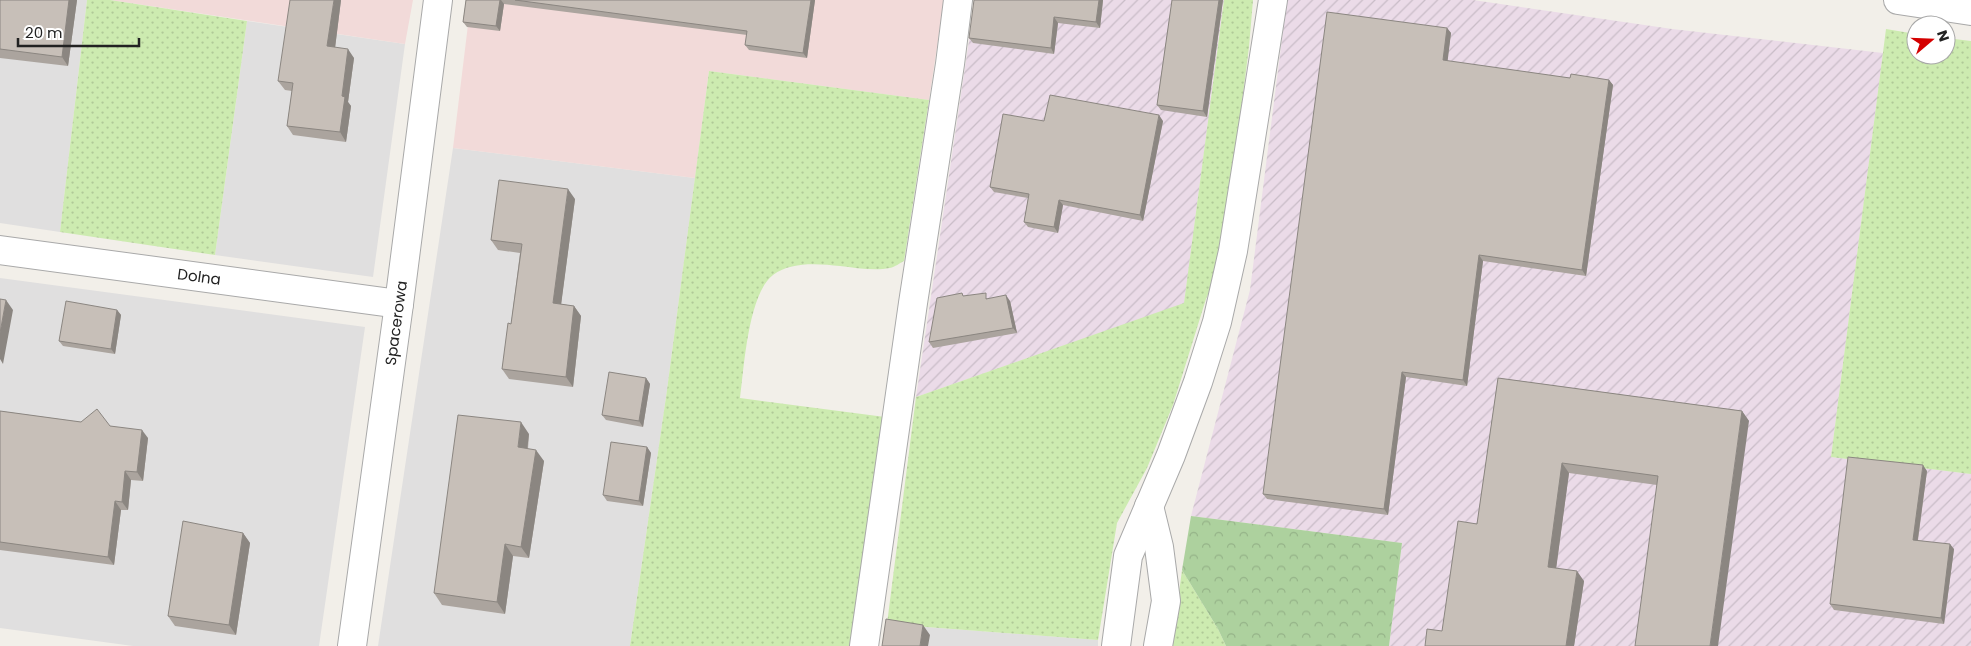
<svg xmlns="http://www.w3.org/2000/svg" width="1971" height="646" viewBox="0 0 1971 646" font-family="Poppins,sans-serif">
	<style>
		.residential { fill: #e0dfdf }
		.commercial { fill: #f2dad9 }
		.industrial { fill: url(#industrial-furrows) }
		.grass { fill: url(#grass-dots) }
		.forest { fill: url(#forest-crowns) }
		.lines { fill: none; stroke-linecap: round; stroke-linejoin: round }
		.minor-casing { stroke: #a9a9a9; stroke-width: 30 }
		.minor { stroke: #fff; stroke-width: 28 }
		.wall { fill: #aba49e }
		.shaded-wall { fill: #8b8681 }
		.building { fill: #c7bfb8; stroke: #8b8681 }
		.labels { text-anchor: middle; stroke-width: 4; stroke-linejoin: round; paint-order: stroke }
		.street-label { font-size: 15px; fill: #222; stroke: #fff }
	</style>
	<defs>
		<pattern id="industrial-furrows" width="10" height="10" patternUnits="userSpaceOnUse" patternTransform="scale(1.25)"><rect width="10" height="10" fill="#ebdbe8"/><path d="M-1 1l2-2M0 10L10 0M9 11l2-2" fill="none" stroke="#c9bcc7"/></pattern>
		<pattern id="grass-dots" width="8" height="8" patternUnits="userSpaceOnUse" patternTransform="scale(1.25)"><rect width="8" height="8" fill="#cdebb0"/><path d="M2 2h.1M6 6h.1" fill="none" stroke="#b0c997" stroke-width="1.8" stroke-linecap="round"/></pattern>
		<pattern id="forest-crowns" width="20" height="18" patternUnits="userSpaceOnUse" patternTransform="scale(1.25)"><rect width="20" height="18" fill="#add19e"/><path d="M2 6a3 3 0 1 1 6 0M12 15a3 3 0 1 1 6 0" fill="none" stroke="#95b388"/></pattern>
	</defs>
	<rect width="100%" height="100%" fill="#f2efe9"/>
	<!-- residential -->
	<path class="residential" d="M0 0H87L60 232 0 223Z
		M247 21 405 44 373 277 215 255Z
		M453 148 695 178 667 390 630 646H378Z
		M0 278 365 327 319 646H133L0 628Z
		M887 624 1098 640V646H883Z"/>
	<!-- commercial -->
	<path class="commercial" d="M110 0H413L405 44Z
		M471 0H944L929 100 709 71 695 178 453 148Z"/>
	<!-- industrial -->
	<path class="industrial" d="M975 0H1224L1184 304 916 397Z
		M1287 0H1473L1672 29 1883 53 1831 457 1971 474V646H1389L1402 543 1191 516 1250 290Z"/>
	<!-- grass -->
	<path class="grass" d="M87 0H110L247 21 215 255 60 232Z
		M1224 0H1253L1249 47 1229 204 1215 278 1206 299 1173 405 1147 468 1117 523 1098 640 887 624 916 397 1184 303Z
		M1886 29 1916 34V55H1946V38L1971 41V474L1831 457Z
		M709 71 929 100 904 261C900 263 895 267 890 268 875 271 856 268 840 266 819 264 792 261 773 275 748 294 744 368 740 398L885 417 852 646H630L667 390Z
		M1182 570 1218 629 1226 646H1172Z"/>
	<!-- forest -->
	<path class="forest" d="M1191 516 1402 543 1389 646H1226L1218 629 1182 570Z"/>
	<g class="lines">
		<!-- minor casing -->
		<g class="minor-casing">
			<g id="minor">
				<path d="M1898 0 1971 11"/>
				<path id="s1" d="M0 250 399 304"/>
				<path d="M1149 506 1159 547 1166 601 1158 646"/>
				<path id="s2" d="M352 646 399 304 438 0"/>
				<path d="M864 646 913 303 950 64 958 0"/>
				<path d="M1116 646 1128 556 1171 455 1198 382 1217 322 1233 251 1273 0"/>
			</g>
		</g>
		<!-- minor -->
		<use href="#minor" class="minor"/>
	</g>
	<!-- wall -->
	<path class="wall" d="M0 0H77L68 66 0 58Z
		M341 0 335 48 354 58 348 102 351 106 346 142 293 135 287 126 292 91 285 90 278 81Z
		M466 0H815L807 58 749 50 745 45 747 35 504 4 500 31 467 27 463 22Z
		M1103 0 1100 28 1058 23 1054 54 973 43 969 38Z
		M1172 0H1223L1207 117 1161 110 1157 105Z
		M1447 28 1451 33 1447 61 1570 78 1609 80 1613 85 1586 276 1483 261 1467 386 1406 377 1388 515 1267 499 1263 494Z
		M1044 121H1163L1143 221 1063 205 1058 233 1028 227 1024 222 1028 198 994 192 990 187Z
		M575 199 561 304 574 306 581 316 573 387 509 379 502 369 511 324 520 253 498 250 491 240Z
		M964 296 1010 301 1017 333 933 348 929 342Z
		M117 310 121 315 115 354 63 346 59 341Z
		M646 378 650 384 643 427 606 420 602 415Z
		M1498 378 1742 411 1749 421 1657 485 1569 473 1556 568 1584 581 1574 646H1425L1442 631 1477 524Z
		M0 411 110 426 148 438 143 481 131 480 128 510H121L114 565 0 550Z
		M529 434 528 449 544 461 529 558 513 556 505 614 442 605 434 593Z
		M647 447 651 453 643 506 607 501 603 495Z
		M1927 471 1918 540 1954 549 1944 624 1834 610 1830 604Z
		M243 533 250 543 236 635 175 626 168 616Z"/>
	<!-- shaded-wall -->
	<path class="shaded-wall" d="M69 0H77L68 66 62 57Z
		M334 0H341L334 56 327 46Z
		M500 0H501L504 4 500 31 496 26Z
		M811 0H815L807 58 803 53Z
		M1099 0H1103L1100 28 1096 22Z
		M1219 0H1223L1207 117 1203 111Z
		M1054 17 1058 23 1054 54 1051 48Z
		M1447 28 1451 33 1447 66 1443 60Z
		M348 49 354 58 348 102 351 106 346 142 340 132 342 96Z
		M1609 80 1613 85 1586 276 1582 270Z
		M1159 115 1163 121 1143 221 1140 215Z
		M568 189 575 199 560 313 553 303Z
		M1059 200 1063 205 1058 233 1054 227Z
		M1479 255 1483 261 1467 386 1463 380Z
		M1006 295 1010 301 1017 333 1013 328Z
		M6 300 13 310 3 364 0 359V333Z
		M574 306 581 316 573 387 566 377Z
		M117 310 121 315 115 354 111 349Z
		M1402 372 1406 377 1388 515 1384 509Z
		M646 378 650 384 643 427 639 421Z
		M1742 411 1749 421 1718 646H1710Z
		M521 422 529 434 526 459 518 447Z
		M142 430 148 438 143 481 137 472Z
		M647 447 651 453 643 506 639 501Z
		M536 450 544 461 529 558 521 547Z
		M1562 463 1569 473 1555 577 1548 567Z
		M1923 465 1927 471 1917 545 1913 540Z
		M125 471 131 480 128 510 122 502Z
		M115 501 121 510 114 565 108 557Z
		M243 533 250 543 236 635 229 625Z
		M505 544 513 556 505 614 497 602Z
		M1950 544 1954 549 1944 624 1941 618Z
		M1577 571 1584 581 1574 646H1566Z
		M923 625 930 635 928 646H920Z"/>
	<!-- building -->
	<path class="building" d="M0 0H69L62 57 0 49Z
		M290 0H334L327 46 348 49 342 96 345 97 340 132 287 126 293 83 278 81Z
		M466 0H500L496 26 463 22Z
		M515 0H811L803 53 745 45 747 31Z
		M974 0H1099L1096 22 1054 17 1051 48 969 38Z
		M1172 0H1219L1203 111 1157 105Z
		M1327 12 1447 28 1443 60 1570 78 1571 74 1609 80 1582 270 1479 255 1463 380 1402 372 1384 509 1263 494Z
		M1050 95 1159 115 1140 215 1059 200 1054 227 1024 222 1029 194 990 187 1003 114 1044 121Z
		M499 180 568 189 553 303 574 306 566 377 502 369 508 323 511 324 522 244 491 240Z
		M962 293 963 296 986 293V299L1006 295 1013 328 929 342 937 298Z
		M0 299 6 300 0 333Z
		M66 301 117 310 111 349 59 341Z
		M609 372 646 378 639 421 602 415Z
		M1498 378 1742 411 1710 646H1635L1658 476 1562 463 1548 567 1577 571 1566 646H1425L1427 629 1442 631 1458 521 1477 524Z
		M97 409 110 426 142 430 137 472 125 471 122 502 115 501 108 557 0 542V411L81 422Z
		M458 415 521 422 518 447 536 450 521 547 505 544 497 602 434 593Z
		M611 442 647 447 639 501 603 495Z
		M1848 457 1923 465 1913 540 1950 544 1941 618 1830 604Z
		M183 521 243 533 229 625 168 616Z
		M886 619 923 625 920 646H882Z"/>
	<g class="labels">
		<!-- street labels -->
		<g class="street-label">
			<text dy="5" stroke="none"><textPath href="#s1" startOffset="201">Dolna</textPath></text>
			<text dy="5" stroke="none"><textPath href="#s2" startOffset="326">Spacerowa</textPath></text>
		</g>
	</g>
	<!-- north arrow -->
	<g transform="translate(1931 40) rotate(71)"><circle r="24" fill="#ffffff" stroke="#a7a7a7"/>
	<path d="M0-4L9 19L0 12L-9 19Z" fill="#d40000"/>
	<text y="-8" font-size="14" font-weight="bold" text-anchor="middle" fill="#222222">N</text>
	</g>
	<!-- scale -->
	<path d="M18 38v8h121v-8" fill="none" stroke="#222222" stroke-width="2.5"/>
	<text x="25" y="38" font-size="15" fill="#222222" stroke="#ffffff" stroke-width="4" paint-order="stroke">20 m</text>
</svg>
